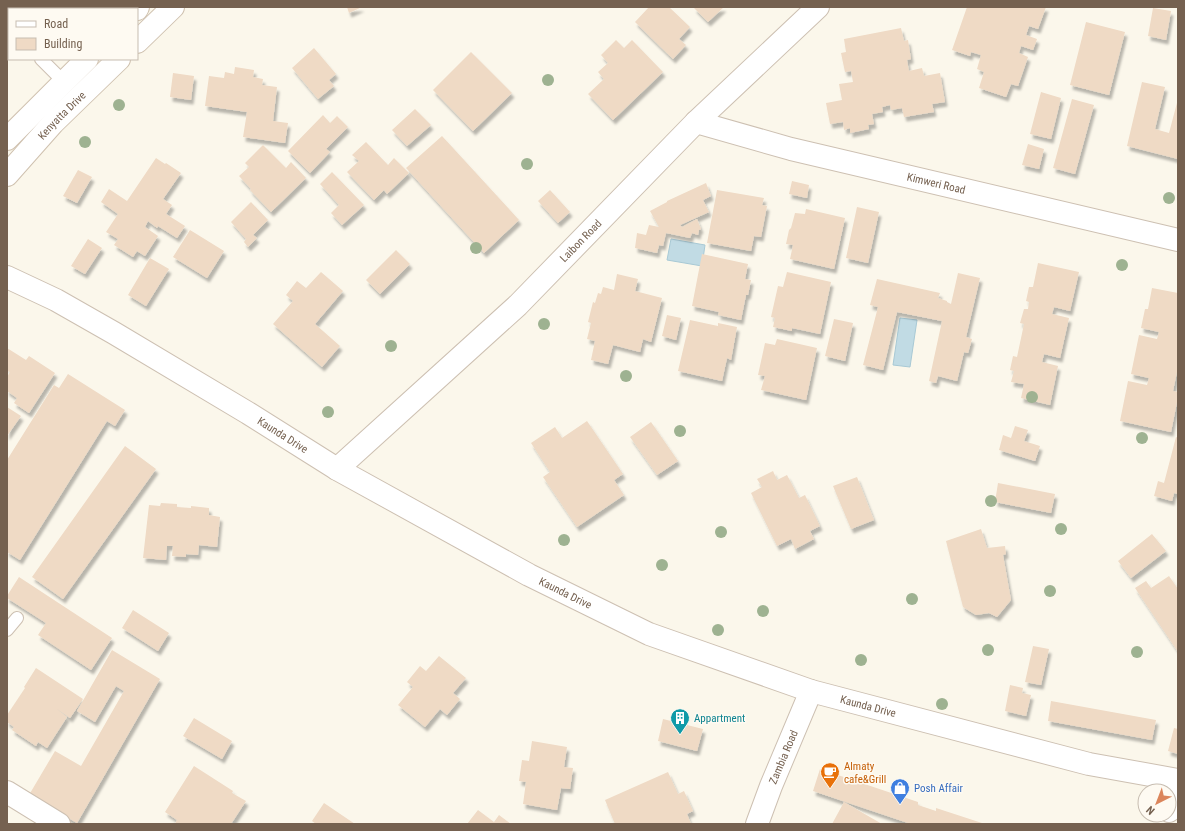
<svg xmlns="http://www.w3.org/2000/svg" width="1185" height="831" viewBox="0 0 1185 831" font-family="'Roboto Condensed',sans-serif">
	<style>
		.water { fill: #c1dbe4; stroke: #a8c9d5 }
		.building { fill: #efdac5; filter: url(#shadow) }
		.lines { fill: none; stroke-linecap: round; stroke-linejoin: round }
		.service-casing { stroke: #cdc0b2; stroke-width: 14 }
		.minor-casing { stroke: #cdc0b2; stroke-width: 24 }
		.tertiary-casing { stroke: #cdc0b2; stroke-width: 24 }
		.secondary-casing { stroke: #cfc1af; stroke-width: 24 }
		.service { stroke: #fff; stroke-width: 12 }
		.minor { stroke: #fff; stroke-width: 22 }
		.tertiary { stroke: #fff; stroke-width: 22 }
		.secondary { stroke: #fff; stroke-width: 22 }
		.tree { fill: #9eb291 }
		.labels { text-anchor: middle; stroke-width: 3; stroke-linejoin: round; paint-order: stroke }
		.street-label { font-size: 11px; fill: #756150; stroke: #fefaf2 }
		.culture-label { font-size: 11px; fill: #0d838f; stroke: #fefaf2; text-anchor: start }
		.food-label { font-size: 11px; fill: #c56008; stroke: #fefaf2; text-anchor: start }
		.shop-label { font-size: 11px; fill: #366cbe; stroke: #fefaf2; text-anchor: start }
	</style>
	<defs>
		<filter id="shadow"><feDropShadow dx="2.5" dy="4.5" stdDeviation="1" flood-color="#0004"/></filter>
	</defs>
	<rect width="100%" height="100%" fill="#fbf7eb"/>
	<!-- water -->
	<path class="water" d="M671 239 705 245 702 266 667 260Z
		M900 318 917 320 910 367 893 365Z"/>
	<!-- building -->
	<path class="building" d="M347 7H362L349 13Z
		M649 7H669L690 27 679 39 686 45 673 59 635 22Z
		M695 7H724L708 22 694 8Z
		M967 7H1046L1038 29 1029 26 1026 35 1037 39 1033 50 1021 46 1019 53 1028 57 1018 86 1011 84 1006 97 979 88 984 72 977 69 981 55 971 52 970 56 952 50Z
		M1153 8 1171 11 1166 40 1148 36Z
		M1086 22 1125 32 1109 95 1070 85Z
		M901 28 904 41 908 40 911 59 907 60 909 71 922 68 924 76 940 73 945 102 932 104 934 112 904 117 902 108 891 110 890 105 882 107 883 112 872 114 874 124 868 125 869 129 850 133V128L844 130 843 122 830 124 826 103 842 100 839 84 853 82 851 71 845 72 841 53 846 52 844 39Z
		M616 40 624 48 632 40 663 72 613 120 588 94 604 79 598 72 608 63 601 55Z
		M314 48 336 74 329 80 334 86 318 99 292 68Z
		M471 52 512 93 473 131 433 90Z
		M235 67 254 70 253 77 263 79 262 85 277 87 273 121 288 123 285 143 243 137 247 112 205 106 209 76 224 78 225 72 234 74Z
		M173 73 194 76 191 100 170 97Z
		M1142 82 1165 87 1155 129 1169 133 1178 99V159L1127 146Z
		M1041 92 1061 98 1051 139 1030 134Z
		M1072 99 1094 105 1075 174 1053 168Z
		M415 109 431 125 407 146 392 130Z
		M323 115 330 123 337 116 348 127 326 149 330 152 310 173 288 151Z
		M442 136 519 220 484 253 406 168Z
		M366 142 388 165 394 158 409 173 387 194 384 190 374 200 347 172 359 161 352 155Z
		M1028 144 1044 149 1039 169 1022 165Z
		M263 145 286 168 291 162 306 178 271 212 250 190 251 189 239 176 249 167 245 163Z
		M156 158 165 164 166 163 181 173 163 199 172 205 166 214 185 226 177 238 158 226 157 228 148 221 145 227 158 236 145 256 137 251 133 257 114 245 118 239 106 232 118 214 101 202 109 189 127 201Z
		M78 170 92 177 77 203 63 196Z
		M332 172 364 205 342 225 331 213 339 205 320 184Z
		M792 181 809 185 807 198 789 194Z
		M706 183 711 196 703 200 709 212 680 225 682 227 697 219 701 229 699 230 698 235 692 233 690 238 666 233 663 246 659 245 657 253 635 248 637 233 646 235 649 225 659 227 650 211 667 202V201Z
		M550 190 570 212 558 223 538 201Z
		M717 190 764 198 762 205 767 206 761 237 754 236 751 251 707 243Z
		M251 202 268 220 253 235 257 238 248 247 244 242 246 239 231 222Z
		M857 207 879 212 868 263 846 258Z
		M806 209 845 218 834 269 790 259 793 245 786 244 789 230 791 228 795 213 805 214Z
		M190 230 224 251 207 278 173 257Z
		M88 239 102 248 85 274 71 266Z
		M396 250 410 264 380 294 366 280Z
		M702 254 748 264 745 279 751 280 748 295H746L741 320 718 315 719 312 692 306Z
		M150 258 169 269 146 306 128 295Z
		M1038 263 1079 272 1070 311 1054 307 1052 314 1069 318 1060 358 1044 354 1042 362 1058 366 1050 405 1021 398 1024 384 1011 382 1014 371 1010 370 1013 356 1017 357 1024 324 1020 323 1024 309H1028L1029 302 1026 301 1029 287H1033Z
		M321 272 343 291 315 324 340 346 322 367 273 324 293 301 286 295 297 281 306 288Z
		M787 272 831 282 820 334 792 328V331L773 327 775 318 771 317 778 286 783 287Z
		M958 273 980 278 966 337 972 339 968 353 964 352 957 381 938 376 936 383 929 381 942 321 897 312 883 370 863 365 878 307 870 305 877 279 940 293 938 298 947 301V302L951 304Z
		M617 274 638 279 635 291 662 298 651 342 643 339 640 352 613 345 608 364 591 360 595 341 587 339 591 323 588 322 593 302 595 303 598 293 601 294 603 287 614 290Z
		M1152 288 1178 293V367L1173 391 1178 392V397L1171 432 1120 421 1128 381 1147 385 1149 378 1131 374 1139 335 1157 339 1159 332 1141 328 1145 309H1148Z
		M667 315 681 318 676 340 662 336Z
		M834 319 853 323 845 361 825 356Z
		M690 320 718 326V323L737 327 731 360 727 358 722 381 678 371Z
		M777 339 817 348 806 400 761 390 765 376 758 375 765 343 775 345Z
		M7 348 26 360 29 356 55 373 29 413 14 403 17 398 7 391V377L10 372 7 371Z
		M68 374 125 410 115 426 107 421 20 560 7 552V460L54 385 59 388Z
		M7 407 21 416 7 436Z
		M587 421 623 474 614 480 624 495 577 527 543 477 550 472 531 443 555 427 562 438Z
		M651 422 678 461 657 475 630 437Z
		M1015 426 1028 430 1024 441 1040 446 1035 461 999 450 1003 435 1011 438Z
		M1176 437 1178 438V494L1174 493 1172 501 1154 496 1158 481 1164 483Z
		M125 446 156 469 63 599 32 577Z
		M773 471 777 480 787 475 799 498 805 495 820 526 810 531 814 539 795 549 791 539 777 546 751 493 762 487 757 479Z
		M857 477 874 520 851 529 833 486Z
		M998 483 1055 494 1051 513 995 502Z
		M161 503 177 504V507L191 508V506L209 508V515L220 517 217 547 199 545 198 555 186 554V557L172 556 173 546H167L166 560 143 558 149 505 160 506Z
		M981 529 987 548 1005 546 1006 554 1003 555 1011 600 997 617 989 613 976 615 963 607 946 541Z
		M1152 534 1166 551 1131 578 1118 561Z
		M1169 576 1178 589V652L1135 588 1146 581 1151 588Z
		M19 577 112 638 91 670 38 635 46 623 7 598V596Z
		M133 610 169 633 158 651 122 628Z
		M1033 646 1049 649 1041 685 1025 682Z
		M112 650 160 679 77 823 29 795 55 751 81 766 124 691 116 686 95 722 77 711Z
		M439 656 466 678 453 693 460 699 447 715 440 709 425 727 398 705 413 687 407 682 420 666 426 671Z
		M36 668 83 699 70 718 57 709 67 717 47 748 38 742 36 746 12 730 14 727 7 722V715L25 688 24 687Z
		M1010 685 1023 688 1022 693 1031 695 1026 716 1005 711Z
		M1051 701 1156 720 1152 740 1048 721Z
		M194 718 232 741 222 759 183 736Z
		M663 719 703 729 697 751 658 741Z
		M1174 728 1178 729V754L1168 751Z
		M532 741 567 747 564 767 573 768 570 789 561 788 557 810 523 804 526 782 519 781 522 760 529 761Z
		M194 766 233 791 232 793 246 801 231 824H175L177 820 165 812Z
		M820 769 918 802V805L936 811V808L985 824H911L813 791Z
		M668 772 678 794 684 791 693 811 687 814 691 824H652V823L649 824H615L605 800Z
		M844 802 882 824H832Z
		M324 803 355 824H316L312 821Z
		M478 810 494 822 499 815 511 824H467Z"/>
	<g class="lines">
		<!-- service casing -->
		<g class="service-casing">
			<path id="service" d="M7 26 9 28
				M41 59 64 82
				M7 630 17 618"/>
		</g>
		<!-- minor casing -->
		<g class="minor-casing">
			<g id="minor">
				<path id="s1" d="M696 122 791 149 1178 240"/>
				<path d="M7 792 59 824"/>
				<path d="M1169 811 1178 788"/>
				<path id="s2" d="M757 824 771 786 811 691"/>
			</g>
		</g>
		<!-- tertiary casing -->
		<g class="tertiary-casing">
			<g id="tertiary">
				<path id="s3" d="M7 277 56 300 114 333 248 413 337 469 529 575 649 634 811 691 1089 764 1178 780"/>
				<path id="s4" d="M337 469 518 305 696 122 818 7"/>
			</g>
		</g>
		<!-- secondary casing -->
		<g class="secondary-casing">
			<g id="secondary">
				<path d="M137 9 138 7"/>
				<path d="M137 42 173 7"/>
				<path d="M7 139 87 59"/>
				<path id="s5" d="M7 175 53 123 119 59"/>
			</g>
		</g>
		<!-- service -->
		<use href="#service" class="service"/>
		<!-- minor -->
		<use href="#minor" class="minor"/>
		<!-- tertiary -->
		<use href="#tertiary" class="tertiary"/>
		<!-- secondary -->
		<use href="#secondary" class="secondary"/>
	</g>
	<!-- trees -->
	<g class="tree">
		<circle cx="548" cy="80" r="6"/>
		<circle cx="119" cy="105" r="6"/>
		<circle cx="85" cy="142" r="6"/>
		<circle cx="527" cy="164" r="6"/>
		<circle cx="1169" cy="198" r="6"/>
		<circle cx="476" cy="248" r="6"/>
		<circle cx="1122" cy="265" r="6"/>
		<circle cx="544" cy="324" r="6"/>
		<circle cx="391" cy="346" r="6"/>
		<circle cx="626" cy="376" r="6"/>
		<circle cx="1032" cy="397" r="6"/>
		<circle cx="328" cy="412" r="6"/>
		<circle cx="680" cy="431" r="6"/>
		<circle cx="1142" cy="438" r="6"/>
		<circle cx="991" cy="501" r="6"/>
		<circle cx="1061" cy="529" r="6"/>
		<circle cx="721" cy="532" r="6"/>
		<circle cx="564" cy="540" r="6"/>
		<circle cx="662" cy="565" r="6"/>
		<circle cx="1050" cy="591" r="6"/>
		<circle cx="912" cy="599" r="6"/>
		<circle cx="763" cy="611" r="6"/>
		<circle cx="718" cy="630" r="6"/>
		<circle cx="988" cy="650" r="6"/>
		<circle cx="1137" cy="652" r="6"/>
		<circle cx="861" cy="660" r="6"/>
		<circle cx="942" cy="704" r="6"/>
	</g>
	<!-- icons -->
	<defs>
		<g id="building-pin" transform="scale(1)"><path d="M0 17L-7.5 6A9.5 9.5 0 1 1 7.5 6Z" fill="#0f9aa8" stroke="#fefaf2"/><path d="M-4-6H4V6H1V3H-1V6H-4ZM-2.5-4.3h1.7v1.8h-1.7ZM.8-4.3h1.7v1.8H.8ZM-2.5-1h1.7V.8h-1.7ZM.8-1h1.7V.8H.8Z" fill="#fff"/></g>
		<g id="cafe-pin" transform="scale(1)"><path d="M0 17L-7.5 6A9.5 9.5 0 1 1 7.5 6Z" fill="#e8710a" stroke="#fefaf2"/><path d="M-5.5-4.5H6V0H3Q3 3.5 0 3.5H-2.5Q-5.5 3.5-5.5 0ZM3-3.2v2h1.7v-2ZM-6 4.5H4V6H-6Z" fill="#fff"/></g>
		<g id="shop-pin" transform="scale(1)"><path d="M0 17L-7.5 6A9.5 9.5 0 1 1 7.5 6Z" fill="#3f7fe0" stroke="#fefaf2"/><path d="M-5-2.5h2.3a2.7 3.5 0 0 1 5.4 0H5L5.5 6h-11ZM-1.5-2.5h3a1.5 2.3 0 0 0-3 0Z" fill="#fff"/></g>
	</defs>
	<g fill-rule="evenodd">
		<use href="#building-pin" x="680" y="718"/>
		<use href="#cafe-pin" x="830" y="772"/>
		<use href="#shop-pin" x="900" y="788"/>
	</g>
	<g class="labels">
		<!-- street labels -->
		<g class="street-label">
			<text dy="4" stroke="none"><textPath href="#s5" startOffset="81">Kenyatta Drive</textPath></text>
			<text dy="4" stroke="none"><textPath href="#s1" startOffset="248">Kimweri Road</textPath></text>
			<text dy="4" stroke="none"><textPath href="#s4" startOffset="334">Laibon Road</textPath></text>
			<text dy="4" stroke="none"><textPath href="#s3" startOffset="318">Kaunda Drive</textPath></text>
			<text dy="4" stroke="none"><textPath href="#s3" startOffset="642">Kaunda Drive</textPath></text>
			<text dy="4" stroke="none"><textPath href="#s3" startOffset="966">Kaunda Drive</textPath></text>
			<text dy="4" stroke="none"><textPath href="#s2" startOffset="72">Zambia Road</textPath></text>
		</g>
		<!-- culture labels -->
		<g class="culture-label">
			<text x="694" y="722">Appartment</text>
		</g>
		<!-- food labels -->
		<g class="food-label">
			<text x="844" y="770">Almaty<tspan x="844" dy="13">cafe&amp;Grill</tspan></text>
		</g>
		<!-- shop labels -->
		<g class="shop-label">
			<text x="914" y="792">Posh Affair</text>
		</g>
	</g>
	<!-- border -->
	<rect width="1185" height="831" fill="none" stroke="#756150" stroke-width="16"/>
	<!-- legend -->
	<rect x="8" y="8" width="130" height="52" fill="#fefaf2" stroke="#c7bdb1"/>
	<rect x="16" y="21" width="20" height="6" fill="#ffffff" stroke="#c7bdb1"/>
	<text x="44" y="28" font-size="12" fill="#756150">Road</text>
	<rect x="16" y="38" width="20" height="12" fill="#efdac5" stroke="#c7bdb1"/>
	<text x="44" y="48" font-size="12" fill="#756150">Building</text>
	<!-- north arrow -->
	<g transform="translate(1157 803) rotate(222)"><circle r="19" fill="#fefaf2" stroke="#c7bdb1"/>
	<path d="M0-3L7 15L0 10L-7 15Z" fill="#db855b"/>
	<text y="-6" font-size="11" font-weight="bold" text-anchor="middle" fill="#756150">N</text>
	</g>
</svg>
